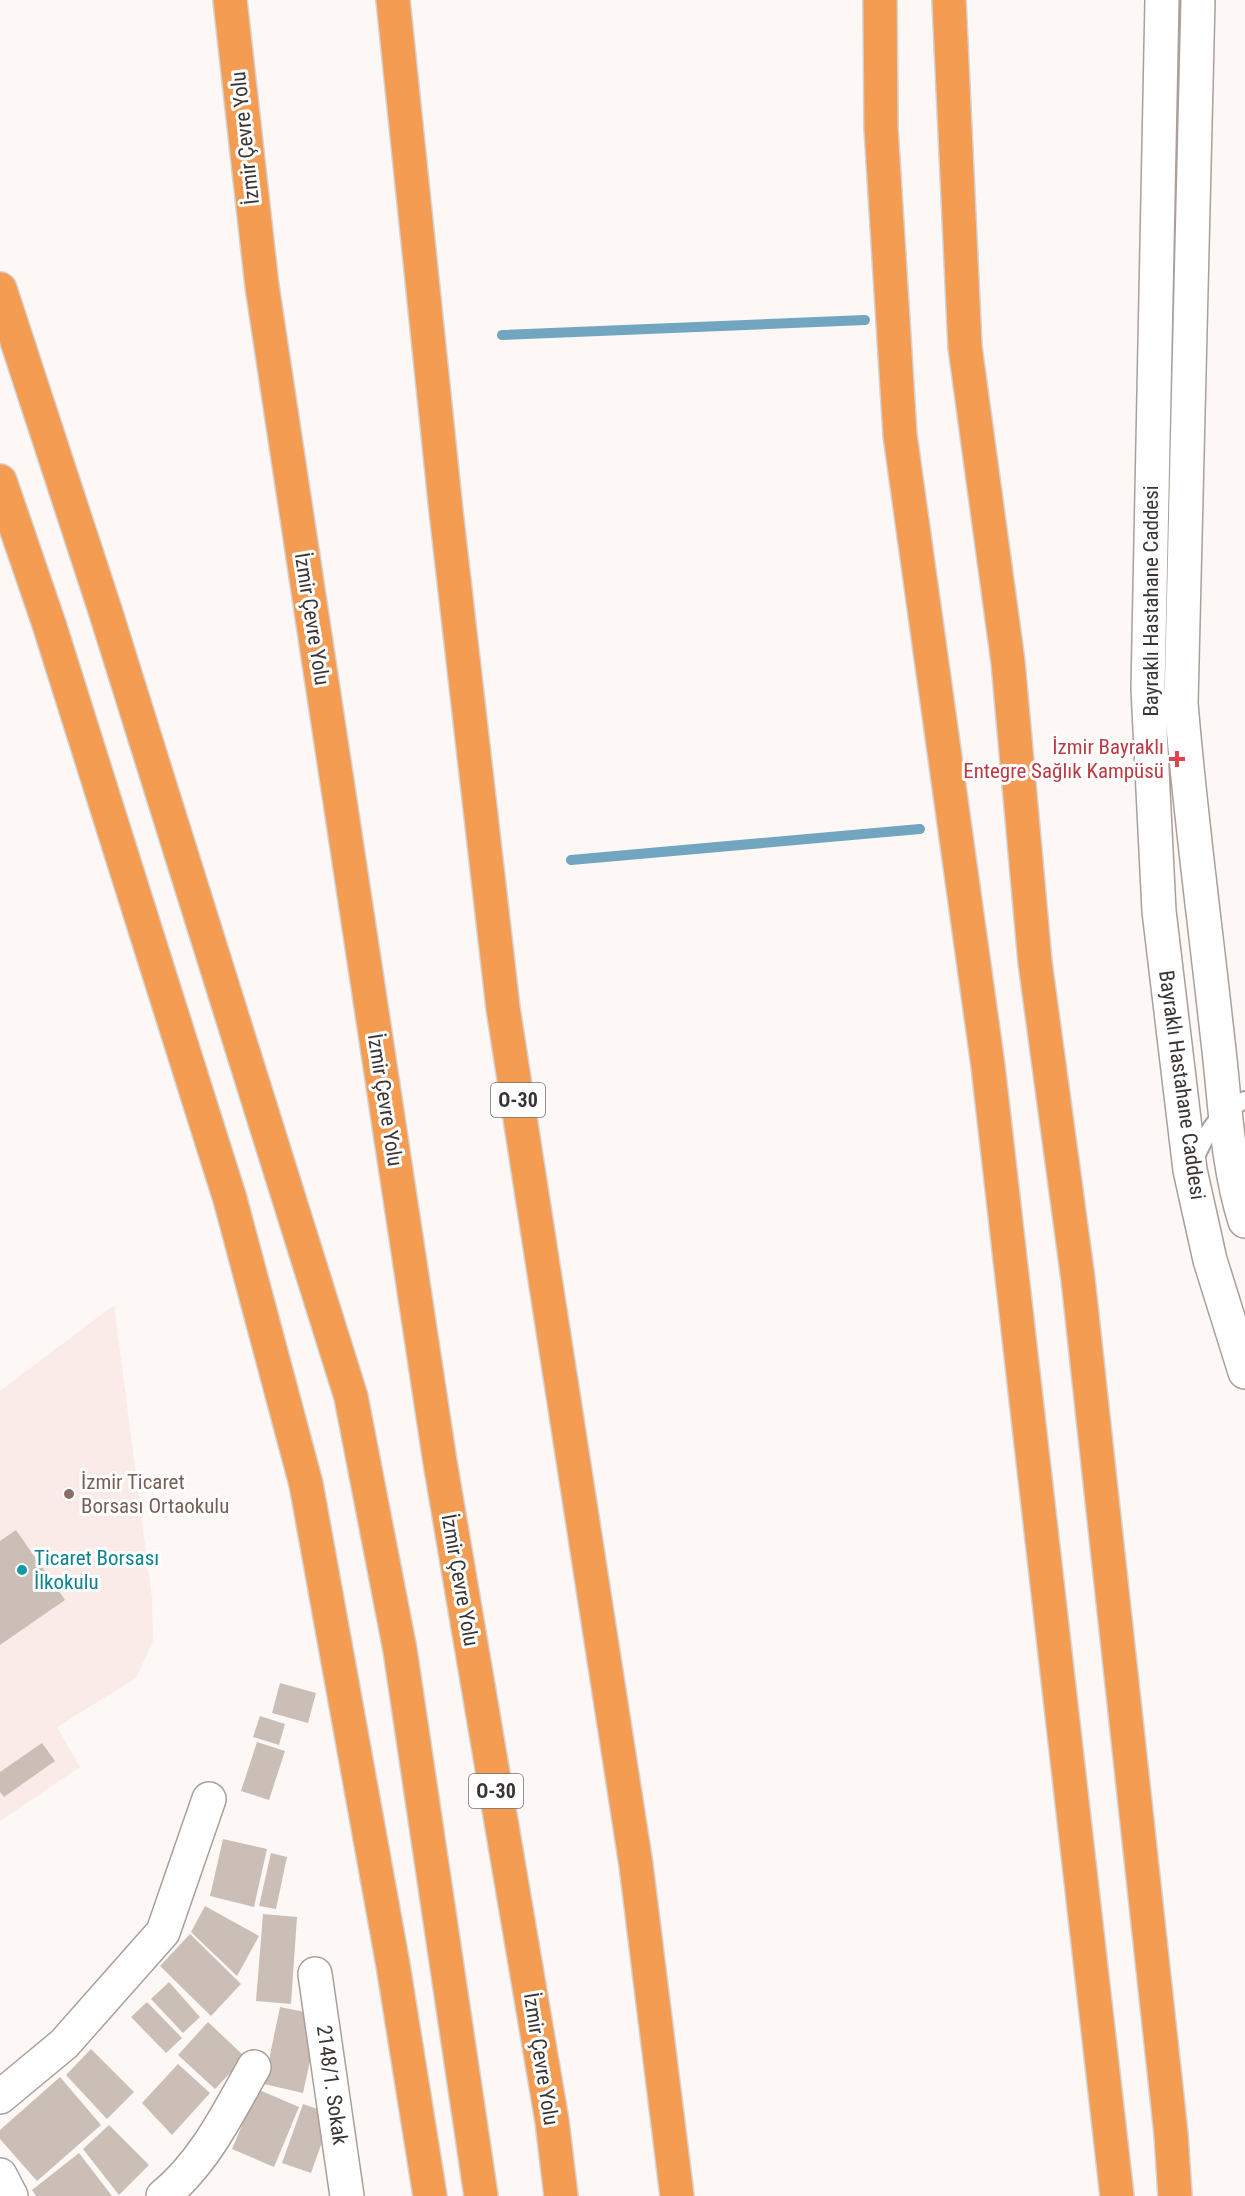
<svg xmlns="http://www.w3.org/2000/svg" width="1245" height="2196" viewBox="0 0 1245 2196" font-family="'Roboto Condensed',sans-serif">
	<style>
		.education { fill: #fbebe8 }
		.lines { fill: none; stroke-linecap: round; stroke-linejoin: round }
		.stream { stroke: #72a5c0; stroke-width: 10 }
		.building { fill: #cabeb7 }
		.service-casing { stroke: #aa9f99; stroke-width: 20 }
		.minor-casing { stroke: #aa9f99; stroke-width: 36 }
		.motorway-casing { stroke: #d4d3d2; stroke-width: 36 }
		.service { stroke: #fff; stroke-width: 16 }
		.minor { stroke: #fff; stroke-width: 33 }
		.motorway { stroke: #f59c53; stroke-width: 33 }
		.health-dot { fill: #e0444e; stroke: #fff; stroke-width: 2 }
		.education-dot { fill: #8d6e63; stroke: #fff; stroke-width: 2 }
		.culture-dot { fill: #0f9aa8; stroke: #fff; stroke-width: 2 }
		.labels { text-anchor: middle; stroke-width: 6; stroke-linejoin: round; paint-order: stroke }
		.shield { fill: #fff; stroke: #757270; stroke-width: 1.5 }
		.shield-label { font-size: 20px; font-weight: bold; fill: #3a3533 }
		.street-label { font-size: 21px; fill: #3a3533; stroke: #fff }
		.health-label { font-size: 21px; fill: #be3a42; stroke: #fff; text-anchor: end }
		.education-label { font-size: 21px; fill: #785e54; stroke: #fff; text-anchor: start }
		.culture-label { font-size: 21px; fill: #0d838f; stroke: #fff; text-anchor: start }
	</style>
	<rect width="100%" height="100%" fill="#fdf8f5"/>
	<!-- education -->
	<path class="education" d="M114 1305 152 1598 153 1641 136 1678 57 1727 80 1767 0 1821V1391Z"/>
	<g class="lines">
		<!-- stream -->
		<path class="stream" d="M502 335 865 320
			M571 860 920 829"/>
	</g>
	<!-- building -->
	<path class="building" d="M16 1530 65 1600 0 1645V1541Z
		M280 1683 316 1693 308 1723 272 1713Z
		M260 1716 285 1724 279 1745 253 1737Z
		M257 1742 285 1751 269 1800 241 1791Z
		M42 1743 55 1761 4 1797 0 1792V1772Z
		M223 1839 267 1849 254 1907 210 1896Z
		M271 1853 287 1857 276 1909 259 1906Z
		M205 1906 259 1936 237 1976 191 1932Z
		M263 1914 297 1917 291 2004 256 2001Z
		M190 1934 241 1984 211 2016 160 1966Z
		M169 1982 200 2017 183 2033 151 1999Z
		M147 2002 182 2038 166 2053 131 2017Z
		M280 2007 320 2015 303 2093 264 2084Z
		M208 2022 245 2057 215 2089 178 2055Z
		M91 2049 134 2092 107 2119 66 2075Z
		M178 2064 210 2093 172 2135 142 2103Z
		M60 2077 101 2125 37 2181 0 2139V2130Z
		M257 2089 299 2107 274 2167 232 2149Z
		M303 2104 332 2114 311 2173 282 2163Z
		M109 2125 149 2165 119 2195 83 2149Z
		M79 2153 112 2196H36L32 2190Z"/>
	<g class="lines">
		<!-- service casing -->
		<g class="service-casing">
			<path id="service" d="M1194 1161C1207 1132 1216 1114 1245 1100"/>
		</g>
		<!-- minor casing -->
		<g class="minor-casing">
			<path id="minor" d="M1162 0 1148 689 1159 911 1190 1170 1210 1260 1245 1372
				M1198 0 1181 703C1190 813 1205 923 1217 1033 1225 1096 1226 1161 1245 1221
				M315 1974 347 2196
				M0 2097 64 2044 163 1932 209 1799
				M0 2175 11 2196
				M163 2196C204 2163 228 2113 254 2067"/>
		</g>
		<!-- motorway casing -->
		<g class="motorway-casing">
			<path id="motorway" d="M230 0 262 286 440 1462 552 2121 561 2196
				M393 0 446 511 503 1008 636 1865 677 2196
				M880 0 881 128 900 435 988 1066 1117 2196
				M949 0 965 347 1008 662 1035 962 1078 1279 1171 2134 1175 2196
				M0 289 105 610 351 1397 400 1650 481 2196
				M0 481 49 624 230 1199 306 1484 393 1965 430 2196"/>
		</g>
		<!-- service -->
		<use href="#service" class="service"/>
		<!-- minor -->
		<use href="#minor" class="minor"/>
		<!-- motorway -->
		<use href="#motorway" class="motorway"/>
	</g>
	<!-- markers -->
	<path class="health-dot" d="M1174 750h6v6h6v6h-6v6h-6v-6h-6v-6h6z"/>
	<circle class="education-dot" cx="69" cy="1494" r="6"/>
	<circle class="culture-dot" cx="22" cy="1570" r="6"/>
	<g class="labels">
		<!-- shield labels -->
		<g class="shield">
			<rect x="491" y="1083" width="54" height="34" rx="4.5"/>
			<rect x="469" y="1774" width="54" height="34" rx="4.5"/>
		</g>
		<g class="shield-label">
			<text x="518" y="1107">O-30</text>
			<text x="496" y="1798">O-30</text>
		</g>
		<!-- street labels -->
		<g class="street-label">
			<text transform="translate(245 138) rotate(-96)" y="7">İzmir Çevre Yolu</text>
			<text transform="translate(1151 601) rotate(-90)" y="7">Bayraklı Hastahane Caddesi</text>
			<text transform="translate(312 619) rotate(81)" y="7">İzmir Çevre Yolu</text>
			<text transform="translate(1182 1085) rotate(82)" y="7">Bayraklı Hastahane Caddesi</text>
			<text transform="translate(385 1100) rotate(81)" y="7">İzmir Çevre Yolu</text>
			<text transform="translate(460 1580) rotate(80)" y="7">İzmir Çevre Yolu</text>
			<text transform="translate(541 2059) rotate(81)" y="7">İzmir Çevre Yolu</text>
			<text transform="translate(332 2085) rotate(82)" y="7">2148/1. Sokak</text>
		</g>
		<!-- health labels -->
		<g class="health-label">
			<text x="1164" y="754">İzmir Bayraklı<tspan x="1164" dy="24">Entegre Sağlık Kampüsü</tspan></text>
		</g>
		<!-- education labels -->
		<g class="education-label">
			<text x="81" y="1489">İzmir Ticaret<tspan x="81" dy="24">Borsası Ortaokulu</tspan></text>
		</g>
		<!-- culture labels -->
		<g class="culture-label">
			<text x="34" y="1565">Ticaret Borsası<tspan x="34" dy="24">İlkokulu</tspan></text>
		</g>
	</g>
</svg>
